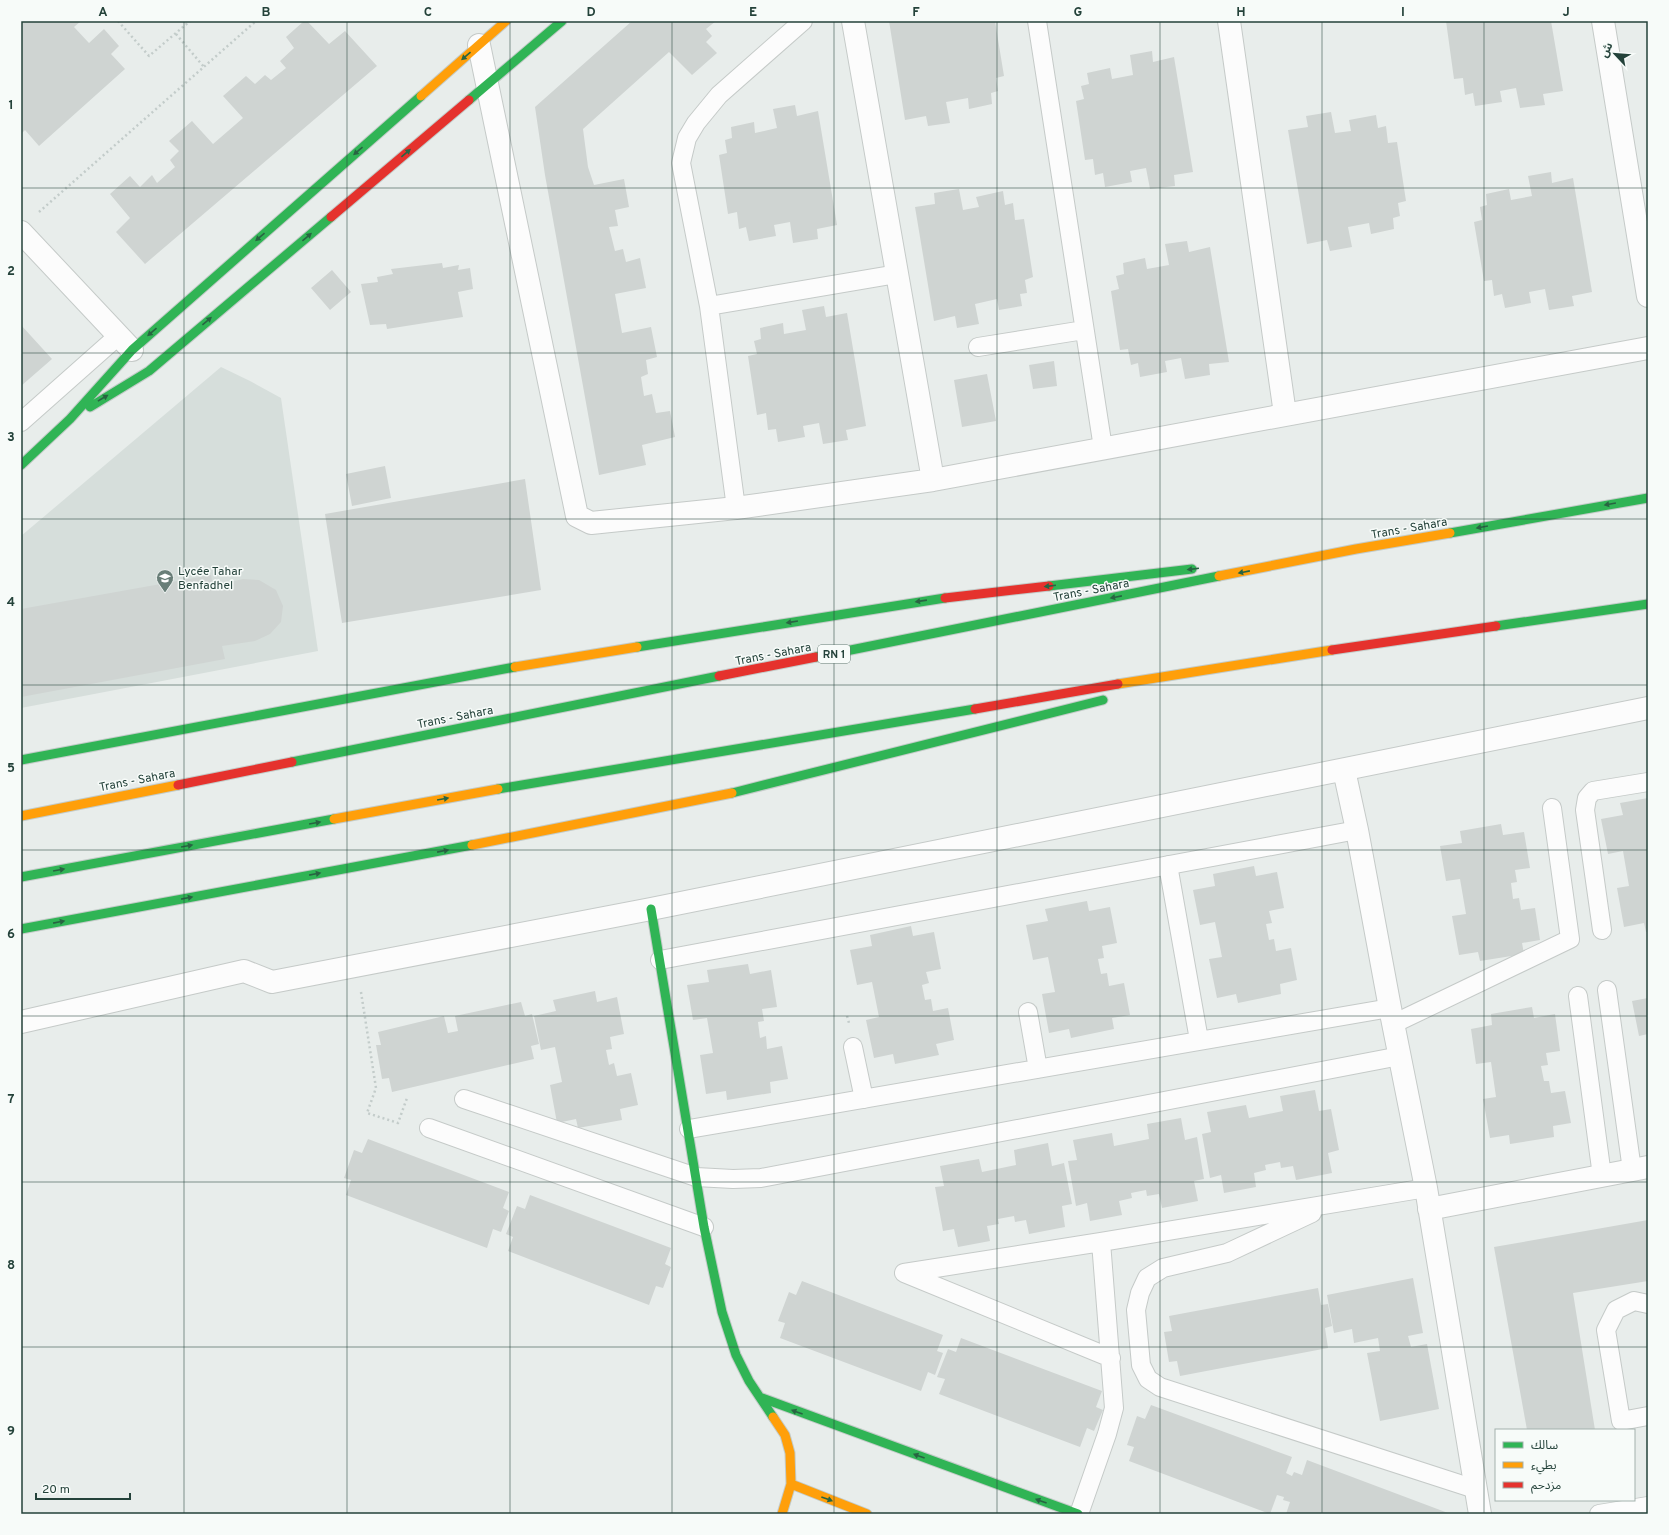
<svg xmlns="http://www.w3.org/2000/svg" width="1669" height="1535" viewBox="0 0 1669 1535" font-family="Overpass,'Noto Sans Arabic',sans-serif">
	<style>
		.built { fill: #d6dedb }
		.building { fill: #cfd4d2 }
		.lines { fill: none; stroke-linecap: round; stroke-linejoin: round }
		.lane-casing { stroke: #c5cac8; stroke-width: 20 }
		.street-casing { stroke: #c5cac8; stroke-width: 24 }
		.fast-casing { stroke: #c3cbc8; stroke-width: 11 }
		.slow-casing { stroke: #c3cbc8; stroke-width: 11 }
		.jam-casing { stroke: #c3cbc8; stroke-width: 11 }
		.path { stroke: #c3ccca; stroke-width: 2.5; stroke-dasharray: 2 3; stroke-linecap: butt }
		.lane { stroke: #fcfcfc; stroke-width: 18 }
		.street { stroke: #fcfcfc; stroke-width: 22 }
		.fast { stroke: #30b455; stroke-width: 9 }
		.slow { stroke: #ff9f0a; stroke-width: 9 }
		.jam { stroke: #e5322d; stroke-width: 9 }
		.oneway { fill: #286442 }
		.grid { fill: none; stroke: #24423a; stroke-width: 1; stroke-opacity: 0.55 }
		.labels { text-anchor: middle; stroke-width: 3; stroke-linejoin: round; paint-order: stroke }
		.shield { fill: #f7fbf9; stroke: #637a73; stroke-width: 1 }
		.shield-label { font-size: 11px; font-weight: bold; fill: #24423a }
		.street-label { font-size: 12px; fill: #24423a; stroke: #f7fbf9 }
		.poi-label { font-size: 12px; fill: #24423a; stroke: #f7fbf9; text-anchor: start }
		.neatline { fill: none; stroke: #24423a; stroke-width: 1.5 }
		.grid-label { font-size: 13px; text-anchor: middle; font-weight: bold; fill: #24423a }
	</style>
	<rect width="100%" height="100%" fill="#e8edeb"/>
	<!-- built -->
	<path class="built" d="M221 367 250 381 281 398 318 651 21 708V536Z"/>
	<!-- building -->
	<path class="building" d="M21 21H81L74 27 89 43 104 29 119 46 111 54 125 69 39 146 25 130 21 134Z
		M304 21H307L329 44 345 31 377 66 145 264 116 232 130 218 110 194 130 176 140 187 152 175 157 183 175 167 170 160 179 151 169 141 192 121 213 144 243 118 223 96 246 76 255 84 265 75 271 80 286 68 280 61 294 48 286 37Z
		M632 21H716L706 29 712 36 706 42 717 53 692 75 669 52 583 129 588 167 594 185 624 179 629 207 615 210 618 226 609 227 615 251 623 249 626 262 640 258 646 288 615 294 622 333 651 327 657 357 646 360 648 374 641 377 644 396 652 394 656 413 670 411 675 437 642 445 646 465 599 475 545 175 535 107Z
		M889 21H995L1004 76 996 78 998 91 991 93 992 104 969 109 968 98 946 102 950 123 928 126 926 116 905 120Z
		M1446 21H1551L1563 91 1543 94 1545 105 1520 108 1516 88 1500 91 1502 102 1475 106 1473 93 1465 95 1463 78 1454 79Z
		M1152 51 1153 62 1174 57 1193 172 1174 175 1175 186 1150 189 1146 168 1130 171 1132 182 1105 187 1103 173 1095 175 1093 159 1085 160 1076 101 1084 99 1081 86 1089 84 1087 73 1110 68 1112 79 1133 75 1130 55Z
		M795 105 797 116 818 111 837 225 817 229 818 239 793 243 790 222 774 225 776 236 749 241 746 227 739 229 737 212 728 214 719 155 727 153 725 140 732 138 731 127 754 122 755 133 777 128 773 109Z
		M1331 112 1335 133 1351 131 1349 120 1376 115 1378 128 1386 126 1388 143 1397 142 1406 201 1398 203 1400 216 1393 218 1394 229 1371 234 1369 223 1348 227 1352 247 1330 251 1327 240 1307 244 1288 130 1308 127 1306 116Z
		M1551 172 1552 183 1573 178 1592 292 1572 296 1574 306 1549 310 1545 289 1529 292 1531 303 1505 308 1502 294 1494 296 1492 280 1484 281 1474 222 1482 220 1480 207 1487 205 1486 194 1509 189 1511 200 1532 196 1528 176Z
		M959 189 963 210 979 207 976 197 1003 191 1005 205 1013 203 1015 220 1024 219 1033 277 1025 280 1027 293 1020 294 1022 306 999 310 997 299 975 304 979 324 957 328 955 316 934 321 915 207 935 204 934 193Z
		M1187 241 1189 252 1210 247 1229 362 1209 364 1210 375 1185 379 1181 358 1165 361 1167 372 1140 377 1138 363 1131 365 1128 349 1120 350 1111 291 1119 289 1116 276 1124 274 1123 263 1145 258 1147 269 1169 265 1165 244Z
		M442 263 443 268 459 265 458 270 470 268 473 289 458 292 463 317 387 329 386 324 370 325 361 284 378 282 377 277 393 274 391 269Z
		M332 270 351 292 330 310 311 288Z
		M824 306 826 317 847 313 866 426 846 430 848 440 823 444 819 423 803 426 805 437 778 442 776 429 768 430 766 413 757 415 748 356 757 354 754 341 761 339 760 328 783 323 784 334 806 330 802 310Z
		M21 325 52 359 21 386Z
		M1054 361 1057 386 1033 389 1029 365Z
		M987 374 996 421 962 427 954 380Z
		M385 466 391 498 352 506 346 474Z
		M525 479 541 590 342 623 325 514Z
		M211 575 213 586 243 579 259 580 276 590 283 606 281 622 270 634 255 641 222 646 225 659 21 697V609Z
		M1648 798V932H1646L1644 923 1624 927 1617 888 1629 886 1623 851 1608 854 1601 819 1623 815 1620 803Z
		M1501 824 1503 835 1524 832 1530 868 1515 870 1517 882 1511 883 1513 899 1519 898 1521 910 1535 908 1540 940 1522 943 1524 954 1480 961 1478 952 1459 955 1452 916 1466 914 1460 879 1446 881 1440 846 1462 843 1460 831Z
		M1254 866 1256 876 1277 872 1284 908 1269 911 1272 923 1266 924 1269 940 1274 939 1276 951 1291 948 1297 980 1280 984 1281 994 1238 1003 1236 994 1217 998 1209 959 1222 957 1215 922 1200 925 1193 890 1215 886 1213 874Z
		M1087 901 1089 911 1110 907 1117 943 1102 946 1104 958 1098 959 1101 974 1107 973 1109 986 1124 983 1130 1015 1112 1018 1114 1029 1071 1038 1069 1029 1049 1033 1042 994 1055 992 1048 957 1033 960 1026 925 1048 921 1045 909Z
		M911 926 913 936 934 932 941 969 926 972 929 983 922 985 925 1000 931 999 933 1011 948 1008 954 1040 936 1044 939 1055 895 1064 893 1054 874 1058 866 1020 879 1017 872 982 857 985 850 950 872 946 870 935Z
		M748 964 750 974 771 970 777 1007 762 1009 764 1021 758 1022 760 1038 766 1036 767 1049 782 1046 788 1079 770 1082 771 1093 727 1100 726 1091 706 1094 700 1055 713 1053 707 1018 693 1020 687 985 709 982 707 970Z
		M595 991 597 1002 617 997 624 1034 610 1037 612 1049 606 1050 609 1065 614 1063 617 1076 631 1073 638 1105 620 1109 622 1120 578 1128 576 1119 557 1123 550 1085 562 1082 555 1047 541 1050 534 1016 556 1011 553 1000Z
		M1648 998V1034L1639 1036 1632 1001Z
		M521 1002 525 1016 532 1014 539 1044 531 1046 534 1059 392 1092 389 1078 382 1079 376 1045H381L378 1032 444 1016 448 1033 458 1031 455 1016Z
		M1532 1007 1534 1018 1555 1014 1560 1051 1546 1053 1548 1065 1541 1066 1544 1081H1549L1551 1093 1565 1091 1571 1123 1553 1126 1554 1137 1510 1144 1509 1135 1490 1138 1483 1099 1496 1097 1491 1062 1476 1064 1471 1029 1492 1025 1491 1014Z
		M1315 1090 1319 1111 1331 1109 1339 1150 1328 1153 1332 1173 1296 1180 1293 1166 1281 1168 1280 1162 1265 1165 1266 1170 1254 1173 1256 1187 1224 1193 1221 1175 1210 1178 1202 1134 1211 1132 1207 1112 1246 1105 1249 1118 1283 1111 1280 1096Z
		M1181 1118 1185 1140 1197 1137 1204 1179 1194 1181 1198 1201 1162 1208 1159 1194 1147 1196 1146 1190 1131 1193 1132 1198 1119 1201 1122 1215 1090 1221 1087 1203 1076 1206 1068 1161 1077 1160 1073 1140 1112 1133 1114 1146 1149 1139 1147 1124Z
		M368 1139 509 1192 503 1208 509 1211 501 1232 493 1229 487 1248 346 1195 351 1180 344 1178 354 1150 362 1153Z
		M1048 1143 1052 1166 1064 1163 1072 1204 1062 1206 1065 1227 1029 1234 1026 1220 1015 1222 1014 1216 998 1219 999 1224 987 1226 990 1241 958 1247 954 1229 943 1231 935 1187 944 1186 940 1166 979 1159 982 1172 1016 1165 1014 1150Z
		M530 1195 671 1248 665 1264 671 1267 663 1288 656 1286 649 1305 508 1251 513 1237 506 1234 517 1206 525 1209Z
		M1648 1220V1281L1573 1293 1595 1430H1527L1494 1247Z
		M1413 1278 1423 1333 1408 1336 1411 1347 1427 1344 1439 1409 1380 1421 1367 1353 1380 1351 1378 1338 1354 1343 1352 1329 1334 1333 1327 1295Z
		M802 1281 943 1335 937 1351 943 1353 935 1375 928 1372 921 1391 780 1338 785 1323 778 1321 789 1292 796 1295Z
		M1318 1288 1321 1305 1328 1304 1332 1326 1325 1328 1328 1348 1180 1376 1177 1361 1169 1362 1164 1332 1172 1331 1169 1316Z
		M961 1338 1102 1391 1096 1407 1103 1410 1094 1431 1087 1428 1080 1447 939 1394 945 1379 937 1377 948 1349 956 1352Z
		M1151 1405 1292 1457 1286 1473 1292 1476 1294 1472 1302 1475 1307 1460 1448 1513V1514H1286L1290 1502 1283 1500 1284 1497 1277 1495 1270 1514 1129 1461 1134 1447 1127 1445 1137 1416 1145 1419Z"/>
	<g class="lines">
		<!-- lane casing -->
		<g class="lane-casing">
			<path id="lane" d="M1037 21 1103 448
				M709 306 897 274
				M978 347 1084 330
				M21 422 118 336
				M736 508 709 306 681 163 687 138 696 123 719 95 803 21
				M1168 865 1199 1040
				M1602 930 1585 810 1587 798 1593 791 1648 782
				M660 960 1357 830
				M1607 990 1632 1170
				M1578 996 1602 1176
				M1028 1012 1038 1069
				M1393 1024 1570 939 1552 808
				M853 1047 864 1099
				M464 1099 696 1177 733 1179 761 1178 1400 1056
				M429 1128 704 1227
				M689 1129 1390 1008
				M1312 1213 1227 1253 1163 1268 1147 1278 1140 1293 1136 1310 1141 1365 1148 1379 1160 1387 1475 1489
				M1648 1304 1634 1301 1616 1310 1606 1330 1621 1421 1648 1416
				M1111 1358 904 1273 1101 1242 1426 1188
				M1079 1514 1107 1434 1114 1408 1101 1242
				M1599 1514 1648 1506"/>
		</g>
		<!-- street casing -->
		<g class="street-casing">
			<path id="street" d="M853 21 933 480
				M1229 21 1285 414
				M1603 21 1648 296
				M479 45 577 516 591 523 736 508 933 480 1648 348
				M21 232 132 350
				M1344 770 1357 830 1390 1008 1426 1188 1480 1514
				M21 1022 244 971 272 982 651 909 1648 708
				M1429 1209 1648 1167"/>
		</g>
		<!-- fast casing -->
		<g class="fast-casing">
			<path id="fast" d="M469 100 562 21
				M90 407 149 371 331 217
				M21 465 70 419 132 350 421 96
				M1450 533 1648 498
				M1049 586 1192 569
				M1496 626 1648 604
				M637 647 945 598
				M816 657 1219 576
				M21 760 515 667
				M292 762 719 676
				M498 789 975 709
				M732 793 1103 700
				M21 877 334 819
				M651 909 704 1227 722 1312 736 1355 749 1381 773 1417
				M21 929 472 845
				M762 1398 1078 1514"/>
		</g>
		<!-- slow casing -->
		<g class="slow-casing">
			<path id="slow" d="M421 96 506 21
				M1219 576 1356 549 1450 533
				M515 667 637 647
				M1118 684 1332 650
				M21 816 178 785
				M334 819 498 789
				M472 845 732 793
				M773 1417 785 1435 790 1453 791 1484 782 1514
				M791 1484 867 1514"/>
		</g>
		<!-- jam casing -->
		<g class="jam-casing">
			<path id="jam" d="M331 217 469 100
				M945 598 1049 586
				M1332 650 1496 626
				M719 676 816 657
				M975 709 1118 684
				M178 785 292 762"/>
		</g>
		<!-- path -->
		<path class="path" d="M118 21 149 56 190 21
			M176 34 204 67
			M39 212 256 21
			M361 992 376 1088 367 1113 398 1123 407 1098
			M847 1016 849 1023"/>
		<!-- lane -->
		<use href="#lane" class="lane"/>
		<!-- street -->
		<use href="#street" class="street"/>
		<!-- fast -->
		<use href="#fast" class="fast"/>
		<!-- slow -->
		<use href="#slow" class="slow"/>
		<!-- jam -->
		<use href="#jam" class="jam"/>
	</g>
	<!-- one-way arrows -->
	<defs><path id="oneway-solid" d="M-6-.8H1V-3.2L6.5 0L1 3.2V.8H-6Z"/></defs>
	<g class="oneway">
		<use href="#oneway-solid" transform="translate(466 56) rotate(139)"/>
		<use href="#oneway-solid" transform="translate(358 151) rotate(139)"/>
		<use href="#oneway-solid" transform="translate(406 153) rotate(-40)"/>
		<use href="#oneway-solid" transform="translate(260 237) rotate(139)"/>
		<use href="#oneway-solid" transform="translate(307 237) rotate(-40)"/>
		<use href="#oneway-solid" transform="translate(207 321) rotate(-40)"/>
		<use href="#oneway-solid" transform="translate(152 332) rotate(139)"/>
		<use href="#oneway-solid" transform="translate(103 398) rotate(-31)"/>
		<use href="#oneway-solid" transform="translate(1610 504) rotate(170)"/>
		<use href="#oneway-solid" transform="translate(1482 527) rotate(170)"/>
		<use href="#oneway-solid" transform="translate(1193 569) rotate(173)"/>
		<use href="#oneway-solid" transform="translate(1244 572) rotate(169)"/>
		<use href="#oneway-solid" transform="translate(1050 586) rotate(173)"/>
		<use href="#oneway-solid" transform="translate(1116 597) rotate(169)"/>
		<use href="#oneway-solid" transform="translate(921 601) rotate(172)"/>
		<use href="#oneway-solid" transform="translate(792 622) rotate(171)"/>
		<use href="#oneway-solid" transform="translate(443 799) rotate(-10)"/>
		<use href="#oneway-solid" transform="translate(315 823) rotate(-10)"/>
		<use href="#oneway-solid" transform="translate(187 846) rotate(-10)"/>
		<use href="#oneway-solid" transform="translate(443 851) rotate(-11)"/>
		<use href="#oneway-solid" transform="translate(59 870) rotate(-10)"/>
		<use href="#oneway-solid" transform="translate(315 874) rotate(-11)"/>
		<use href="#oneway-solid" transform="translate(187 898) rotate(-11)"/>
		<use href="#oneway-solid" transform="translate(59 922) rotate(-11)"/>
		<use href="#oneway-solid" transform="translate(797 1412) rotate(-160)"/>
		<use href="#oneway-solid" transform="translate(919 1456) rotate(-160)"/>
		<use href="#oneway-solid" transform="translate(827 1499) rotate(20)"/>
		<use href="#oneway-solid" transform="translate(1041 1501) rotate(-160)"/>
	</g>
	<!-- grid -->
	<path class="grid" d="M184 21V1514M347 21V1514M510 21V1514M672 21V1514M834 21V1514M997 21V1514M1160 21V1514M1322 21V1514M1484 21V1514M21 188H1648M21 353H1648M21 519H1648M21 685H1648M21 850H1648M21 1016H1648M21 1182H1648M21 1347H1648"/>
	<!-- icons -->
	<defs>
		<g id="school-pin" transform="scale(0.9)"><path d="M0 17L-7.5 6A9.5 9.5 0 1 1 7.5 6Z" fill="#697e78" stroke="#f7fbf9"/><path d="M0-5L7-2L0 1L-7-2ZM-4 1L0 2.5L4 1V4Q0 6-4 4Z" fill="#fff"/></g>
	</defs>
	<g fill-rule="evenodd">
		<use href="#school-pin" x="165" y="578"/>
	</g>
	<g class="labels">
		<!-- shield labels -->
		<rect class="shield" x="818" y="645" width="32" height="18" rx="3"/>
		<g class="shield-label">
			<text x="834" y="658">RN 1</text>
		</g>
		<!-- street labels -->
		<g class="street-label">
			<text transform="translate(1409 528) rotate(-10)" y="4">Trans - Sahara</text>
			<text transform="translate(1091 590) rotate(-11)" y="4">Trans - Sahara</text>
			<text transform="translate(773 654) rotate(-11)" y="4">Trans - Sahara</text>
			<text transform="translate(455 717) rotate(-11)" y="4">Trans - Sahara</text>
			<text transform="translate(137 780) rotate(-11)" y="4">Trans - Sahara</text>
		</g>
		<!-- poi labels -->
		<g class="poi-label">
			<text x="178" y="575">Lycée Tahar<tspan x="178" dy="14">Benfadhel</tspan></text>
		</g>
	</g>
	<!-- border -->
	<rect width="1669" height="1535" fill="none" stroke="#f7fbf9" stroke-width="44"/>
	<!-- legend -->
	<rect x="1495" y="1429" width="140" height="72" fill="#f7fbf9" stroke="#a3b1ad"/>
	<rect x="1503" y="1442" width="20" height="6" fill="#30b455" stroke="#a3b1ad"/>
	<text x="1531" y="1449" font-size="12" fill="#24423a">سالك</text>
	<rect x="1503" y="1462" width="20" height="6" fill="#ff9f0a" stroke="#a3b1ad"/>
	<text x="1531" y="1469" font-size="12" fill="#24423a">بطيء</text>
	<rect x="1503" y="1482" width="20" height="6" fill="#e5322d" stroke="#a3b1ad"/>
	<text x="1531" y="1489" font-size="12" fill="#24423a">مزدحم</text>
	<!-- north arrow -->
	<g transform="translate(1615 54) rotate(296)" stroke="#f7fbf9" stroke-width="3" paint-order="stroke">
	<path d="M0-3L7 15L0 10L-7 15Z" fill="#24423a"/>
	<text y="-6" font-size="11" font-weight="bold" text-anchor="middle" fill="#24423a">ش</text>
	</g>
	<!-- scale -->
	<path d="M36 1493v6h94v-6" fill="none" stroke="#24423a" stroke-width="2"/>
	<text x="42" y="1493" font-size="12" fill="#24423a" stroke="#f7fbf9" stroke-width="3" paint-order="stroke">20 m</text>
	<rect x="22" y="22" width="1625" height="1491" class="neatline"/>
	<g class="grid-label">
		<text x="103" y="16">A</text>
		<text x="266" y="16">B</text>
		<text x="428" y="16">C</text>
		<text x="591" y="16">D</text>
		<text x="753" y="16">E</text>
		<text x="916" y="16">F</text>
		<text x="1078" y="16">G</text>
		<text x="1241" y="16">H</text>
		<text x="1403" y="16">I</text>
		<text x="1566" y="16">J</text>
		<text x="11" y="109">1</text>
		<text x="11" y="275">2</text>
		<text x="11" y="441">3</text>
		<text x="11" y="606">4</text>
		<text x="11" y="772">5</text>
		<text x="11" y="938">6</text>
		<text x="11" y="1103">7</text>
		<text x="11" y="1269">8</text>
		<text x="11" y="1435">9</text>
	</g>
</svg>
